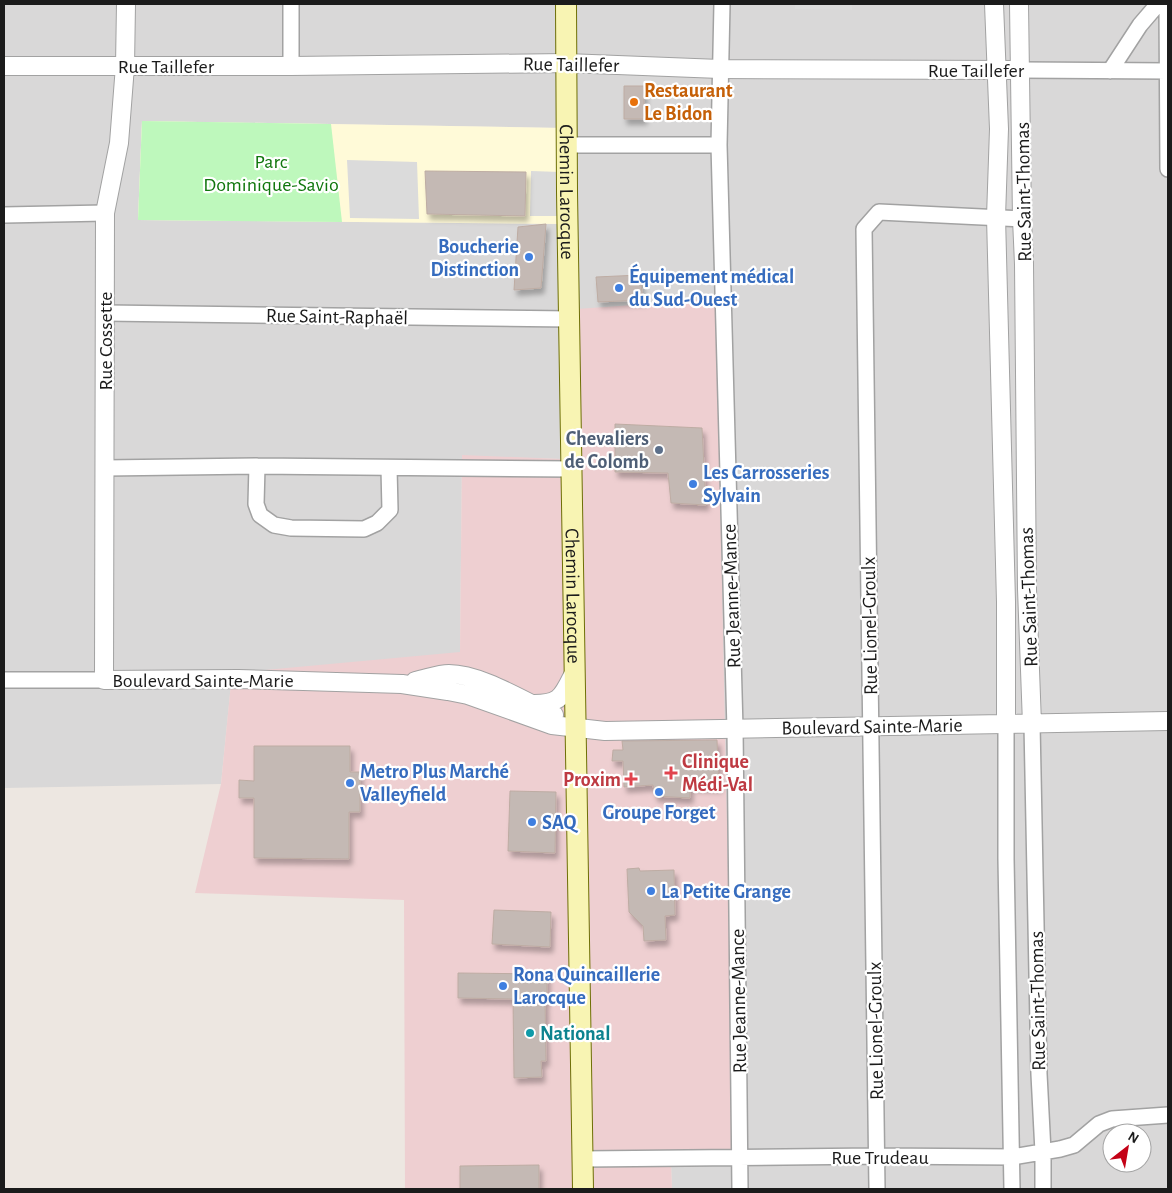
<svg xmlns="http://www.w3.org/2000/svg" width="1172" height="1193" viewBox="0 0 1172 1193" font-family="'Alegreya Sans',sans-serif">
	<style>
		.residential { fill: #d9d8d8; fill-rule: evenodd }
		.commercial { fill: #eecfd1 }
		.education { fill: #fffad8 }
		.park { fill: #bef8bc }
		.parking { fill: #dbdbdb }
		.building { fill: #c4b9b4; stroke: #beaca3; filter: url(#shadow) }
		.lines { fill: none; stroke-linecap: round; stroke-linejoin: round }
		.minor-casing { stroke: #a2a2a2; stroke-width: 18 }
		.tertiary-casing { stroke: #a2a2a2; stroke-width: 20 }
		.secondary-casing { stroke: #6e6f06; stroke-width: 22 }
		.minor { stroke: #fff; stroke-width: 15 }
		.tertiary { stroke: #fff; stroke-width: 18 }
		.secondary { stroke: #f8f4b3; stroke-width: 20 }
		.food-dot { fill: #e8710a; stroke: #fff; stroke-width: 2 }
		.shop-dot { fill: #3f7fe0; stroke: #fff; stroke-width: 2 }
		.service-dot { fill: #5c6f8a; stroke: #fff; stroke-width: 2 }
		.health-dot { fill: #e0444e; stroke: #fff; stroke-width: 2 }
		.culture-dot { fill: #0f9aa8; stroke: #fff; stroke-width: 2 }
		.labels { text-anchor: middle; stroke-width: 4.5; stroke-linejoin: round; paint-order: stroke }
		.street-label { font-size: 20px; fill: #1b1b1b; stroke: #fff }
		.food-label { font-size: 20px; font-weight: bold; fill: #c56008; stroke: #fff; text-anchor: start }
		.park-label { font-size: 20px; fill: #0f760c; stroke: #fff }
		.shop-label { font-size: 20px; font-weight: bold; fill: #366cbe; stroke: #fff; text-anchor: start }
		.service-label { font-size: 20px; font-weight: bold; fill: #4e5e75; stroke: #fff; text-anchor: end }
		.health-label { font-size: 20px; font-weight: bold; fill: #be3a42; stroke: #fff; text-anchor: start }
		.culture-label { font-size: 20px; font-weight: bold; fill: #0d838f; stroke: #fff; text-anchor: start }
	</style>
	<defs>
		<filter id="shadow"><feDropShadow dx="3" dy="5.5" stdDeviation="2.5" flood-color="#0004"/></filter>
	</defs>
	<rect width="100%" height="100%" fill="#ede7e1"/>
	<!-- residential -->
	<path class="residential" d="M4 4H1168V1189H672L671 1164 562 459 462 456 460 652 419 676 232 674 221 784 4 788ZM142 121 563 128V224L138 220ZM1112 1133H1142V1163H1112Z"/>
	<!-- commercial -->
	<path class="commercial" d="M716 299 734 1164H671L672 1189H405L404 900 195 893 221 784 232 673 460 652 462 455 562 459 563 310Z"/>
	<!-- education -->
	<path class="education" d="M142 121 563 128 564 224 138 220Z"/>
	<!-- park -->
	<path class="park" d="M142 121 331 124 342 222 138 220Z"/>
	<!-- parking -->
	<path class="parking" d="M795 4H852V10L795 9Z
		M347 160 417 162 419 219 350 218Z
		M531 171 560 172V216H530Z"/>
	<!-- building -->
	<path class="building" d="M624 86H644V119H624Z
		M425 171 526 172 525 216 427 214Z
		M546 224 541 288 514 290 518 227Z
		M640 275 643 300 598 302 596 277Z
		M615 424 702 428 706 505 671 503 668 473 615 472Z
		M717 740 719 787 690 786V798L655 796 653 785 624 787 623 761H612L613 750H623L622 741Z
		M254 746H350V772H360V812H349V859L254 858V798H239V780L254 781Z
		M510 791 556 792 555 853 508 851Z
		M639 868 640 871 674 870 675 915 665 916 666 940 644 941 643 926 629 912 627 869Z
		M494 910 551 912 550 947 492 944Z
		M458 973 547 974V1000H545L546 1061H541L542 1077 514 1078 513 999 458 998Z
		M539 1165V1189H460V1166Z"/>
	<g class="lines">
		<!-- minor casing -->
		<g class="minor-casing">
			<path id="minor" d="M291 4V66
				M722 4 719 145 735 729 740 1189
				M1167 4 1168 169
				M1021 70 1168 71
				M1110 71 1140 25 1158 4
				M567 145H719
				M4 215 105 213
				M105 313 570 319
				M257 466 256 504 260 515 274 525 291 528 364 529 377 523 390 510 389 468
				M105 468 257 466 572 469
				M4 680H104
				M1006 724V859L1012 1189
				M1032 724 1039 1074 1043 1152V1189
				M583 1159 876 1156 1012 1157 1060 1149 1074 1145 1099 1124 1112 1119 1168 1115
				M877 1189 864 229 879 212 1022 219"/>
		</g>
		<!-- tertiary casing -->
		<g class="tertiary-casing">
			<path id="tertiary" d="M126 4 125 66 119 143 105 213 104 680 238 679 402 684 448 691 468 695 552 725 605 731 1168 721
				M994 4 999 129 996 217 1006 602V724
				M1019 4 1022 219 1024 264 1027 589 1032 724
				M4 66H291L566 63 720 69 1021 70
				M415 681C426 679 438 674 449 674 481 674 525 702 554 715
				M530 704C561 705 562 697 575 671"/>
		</g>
		<!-- secondary casing -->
		<g class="secondary-casing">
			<g id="secondary">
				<path id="s1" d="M566 4 567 192 583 1189"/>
			</g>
		</g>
		<!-- minor -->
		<use href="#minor" class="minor"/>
		<!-- tertiary -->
		<use href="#tertiary" class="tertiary"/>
		<!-- secondary -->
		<use href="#secondary" class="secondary"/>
	</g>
	<!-- markers -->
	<circle class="food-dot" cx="634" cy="102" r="5"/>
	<g class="shop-dot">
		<circle cx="529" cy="257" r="5"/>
		<circle cx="619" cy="288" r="5"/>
		<circle cx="693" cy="484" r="5"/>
		<circle cx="350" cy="783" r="5"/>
		<circle cx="659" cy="792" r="5"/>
		<circle cx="532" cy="822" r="5"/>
		<circle cx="651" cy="891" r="5"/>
		<circle cx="503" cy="986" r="5"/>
	</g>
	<circle class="service-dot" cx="659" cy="450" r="5"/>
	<g class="health-dot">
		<path d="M668.5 765.5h5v5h5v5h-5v5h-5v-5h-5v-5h5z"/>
		<path d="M628.5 771.5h5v5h5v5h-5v5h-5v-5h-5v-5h5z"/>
	</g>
	<circle class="culture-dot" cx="530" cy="1033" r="5"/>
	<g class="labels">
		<!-- street labels -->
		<g class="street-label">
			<text transform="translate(571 64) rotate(1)" y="7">Rue Taillefer</text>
			<text x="166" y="73">Rue Taillefer</text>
			<text x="976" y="77">Rue Taillefer</text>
			<text dy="7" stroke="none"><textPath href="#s1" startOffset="188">Chemin Larocque</textPath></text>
			<text transform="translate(1023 192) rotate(-91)" y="7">Rue Saint-Thomas</text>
			<text transform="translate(337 316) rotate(1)" y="7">Rue Saint-Raphaël</text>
			<text transform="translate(105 341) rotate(-90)" y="7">Rue Cossette</text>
			<text transform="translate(731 596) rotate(-92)" y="7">Rue Jeanne-Mance</text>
			<text dy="7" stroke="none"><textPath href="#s1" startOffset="592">Chemin Larocque</textPath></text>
			<text transform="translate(1028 597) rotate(-92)" y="7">Rue Saint-Thomas</text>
			<text transform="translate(869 626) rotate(-91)" y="7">Rue Lionel-Groulx</text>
			<text x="203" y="687">Boulevard Sainte-Marie</text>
			<text transform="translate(872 726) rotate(-1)" y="7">Boulevard Sainte-Marie</text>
			<text transform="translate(738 1001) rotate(-91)" y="7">Rue Jeanne-Mance</text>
			<text transform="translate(1037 1001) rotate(-91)" y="7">Rue Saint-Thomas</text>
			<text transform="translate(875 1031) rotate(-91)" y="7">Rue Lionel-Groulx</text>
			<text x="880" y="1164">Rue Trudeau</text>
		</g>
		<!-- food labels -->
		<g class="food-label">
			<text x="644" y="97">Restaurant<tspan x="644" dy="23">Le Bidon</tspan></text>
		</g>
		<!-- park labels -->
		<g class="park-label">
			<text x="271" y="168">Parc<tspan x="271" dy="23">Dominique-Savio</tspan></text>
		</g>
		<!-- shop labels -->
		<g class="shop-label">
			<text x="519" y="253" text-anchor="end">Boucherie<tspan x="519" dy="23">Distinction</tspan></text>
			<text x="629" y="283">Équipement médical<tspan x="629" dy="23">du Sud-Ouest</tspan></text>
			<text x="703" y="479">Les Carrosseries<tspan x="703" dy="23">Sylvain</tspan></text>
			<text x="360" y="778">Metro Plus Marché<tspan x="360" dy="23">Valleyfield</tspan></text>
			<text x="659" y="819" text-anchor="middle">Groupe Forget</text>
			<text x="542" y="829">SAQ</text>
			<text x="661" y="898">La Petite Grange</text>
			<text x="513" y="981">Rona Quincaillerie<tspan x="513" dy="23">Larocque</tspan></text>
		</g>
		<!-- service labels -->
		<g class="service-label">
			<text x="649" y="445">Chevaliers<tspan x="649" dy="23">de Colomb</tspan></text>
		</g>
		<!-- health labels -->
		<g class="health-label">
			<text x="682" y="768">Clinique<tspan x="682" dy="23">Médi-Val</tspan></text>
			<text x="621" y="786" text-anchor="end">Proxim</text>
		</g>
		<!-- culture labels -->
		<g class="culture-label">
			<text x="540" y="1040">National</text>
		</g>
	</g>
	<!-- border -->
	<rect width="1172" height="1193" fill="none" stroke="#1b1b1b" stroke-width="10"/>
	<!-- north arrow -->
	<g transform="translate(1127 1148) rotate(31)"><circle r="24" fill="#ffffff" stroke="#a4a4a4"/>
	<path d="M0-4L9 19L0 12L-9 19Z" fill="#c40217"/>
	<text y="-8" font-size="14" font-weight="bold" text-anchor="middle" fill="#1b1b1b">N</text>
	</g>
</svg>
